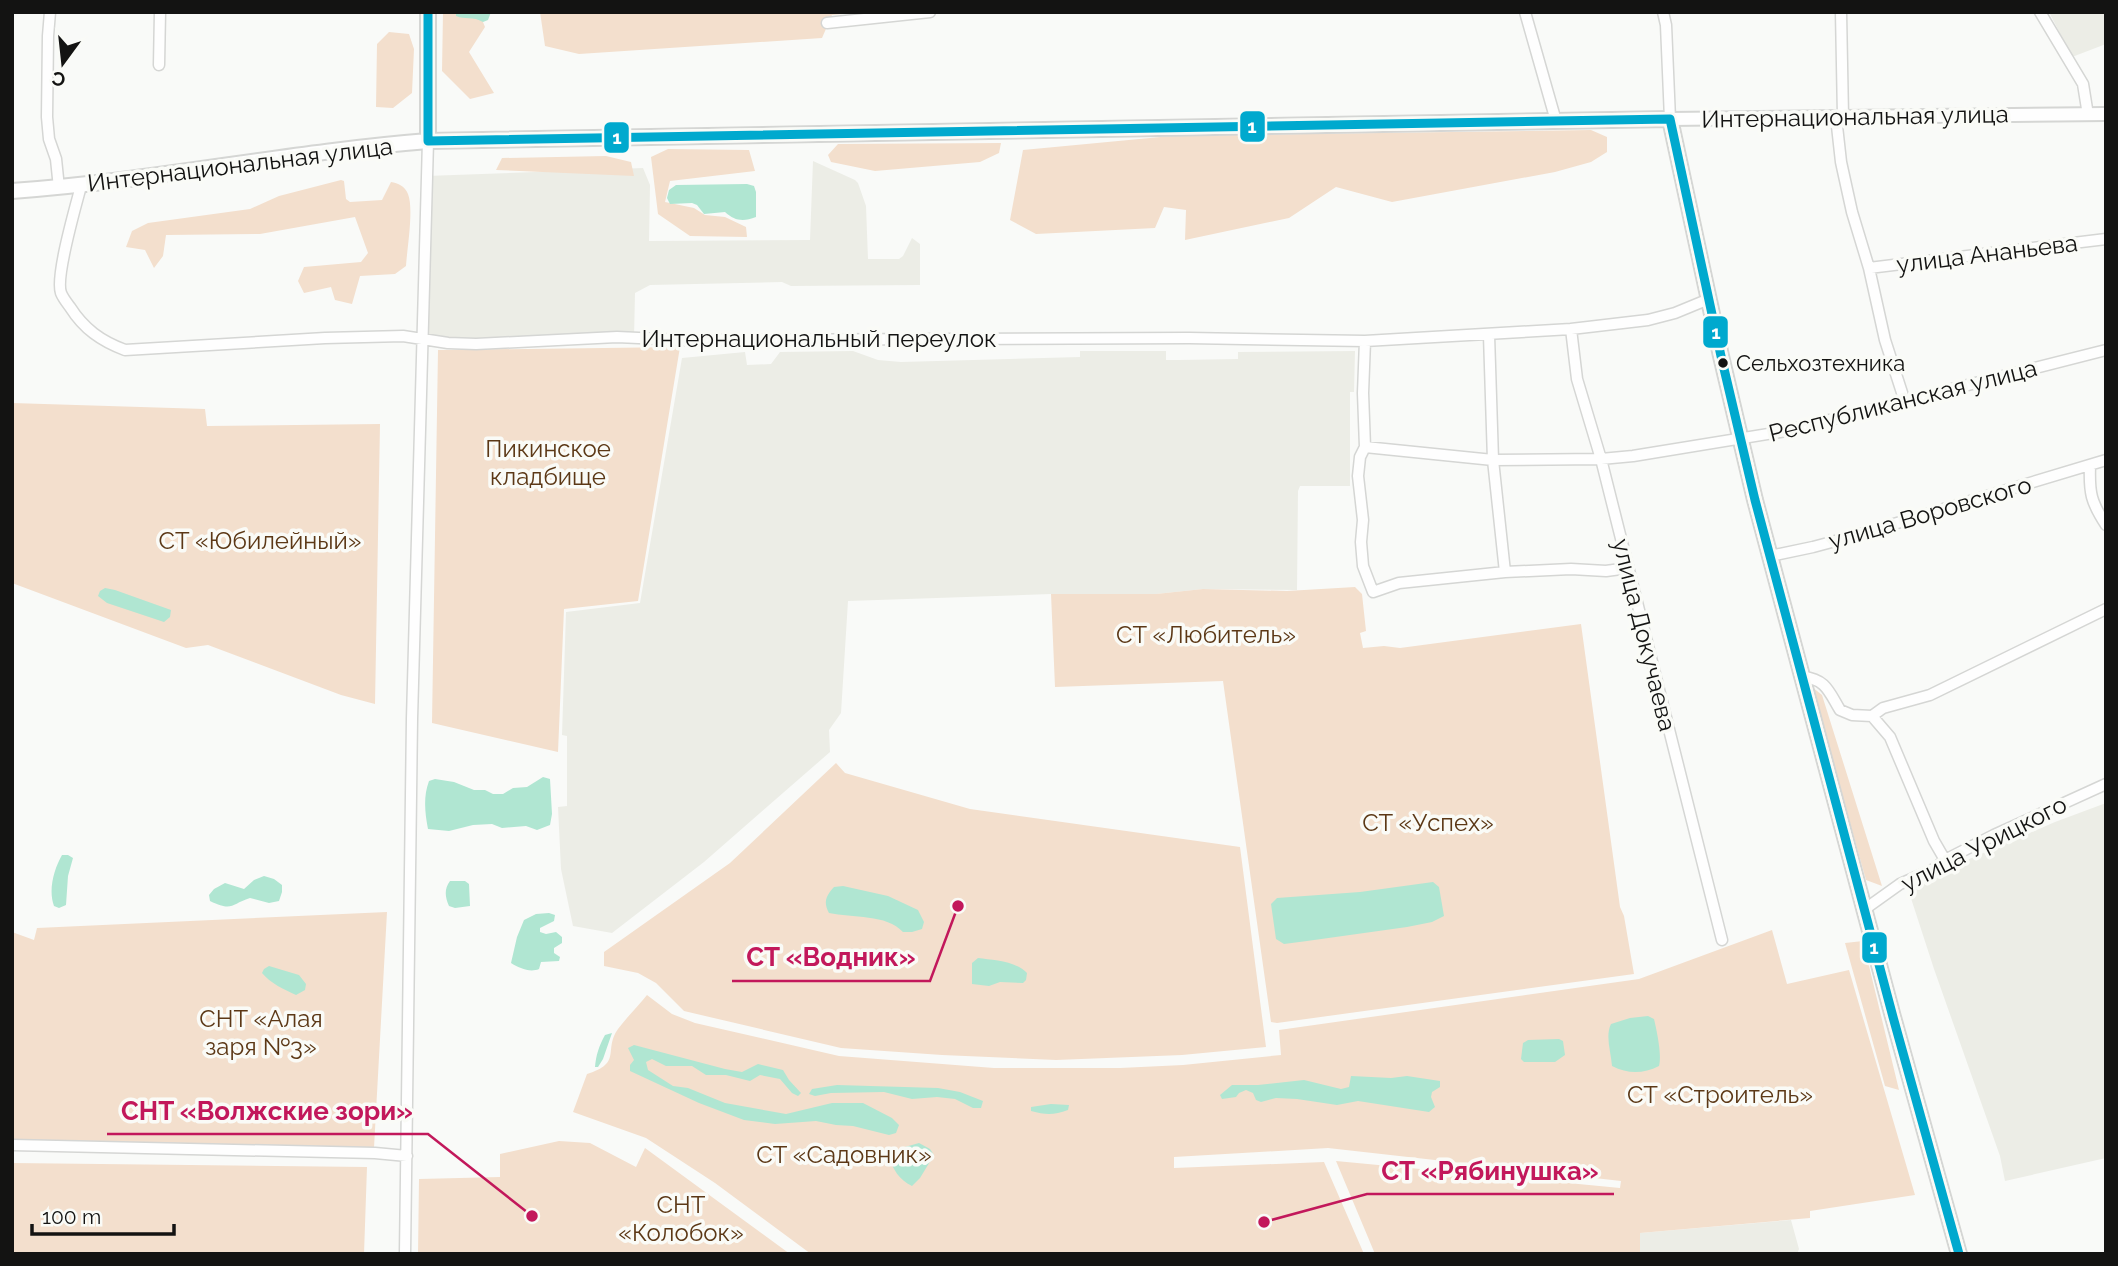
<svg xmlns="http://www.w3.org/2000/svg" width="2118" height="1266" viewBox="0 0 2118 1266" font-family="Raleway,sans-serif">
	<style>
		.built { fill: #ecede6 }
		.green { fill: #f3dfcd }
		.water { fill: #b0e6d2 }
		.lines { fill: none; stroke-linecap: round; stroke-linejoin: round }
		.minor-casing { stroke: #d5d6d4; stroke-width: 13 }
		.tertiary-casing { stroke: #d5d6d4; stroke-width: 16 }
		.secondary-casing { stroke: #d5d6d4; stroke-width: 18 }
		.minor { stroke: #fefefe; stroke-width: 10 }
		.tertiary { stroke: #fefefe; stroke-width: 12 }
		.secondary { stroke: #fefefe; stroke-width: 14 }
		.bus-1-casing { stroke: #fafbf7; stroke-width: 14 }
		.bus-1 { stroke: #00a9ce; stroke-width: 9 }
		.bus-dot { fill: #131312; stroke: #fafbf7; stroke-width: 2.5 }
		.labels { text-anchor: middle; stroke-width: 7; stroke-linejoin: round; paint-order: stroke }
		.bus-label { font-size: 22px; fill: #131312; stroke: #fafbf7; text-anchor: start }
		.street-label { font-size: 24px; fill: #131312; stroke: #fafbf7 }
		.park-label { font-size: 24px; fill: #5c3816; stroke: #fafbf7 }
		.leader { fill: none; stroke: #c2185b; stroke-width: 2.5 }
		.callout-dot { fill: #c2185b; stroke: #fafbf7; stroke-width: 2.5 }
		.callout-label { font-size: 26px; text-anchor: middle; font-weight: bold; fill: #c2185b; stroke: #fafbf7; stroke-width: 7; stroke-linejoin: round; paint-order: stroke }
		.line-badge { stroke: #fafbf7; stroke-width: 2.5 }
		.badge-label { font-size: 19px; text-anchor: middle; font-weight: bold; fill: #fff }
	</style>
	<rect width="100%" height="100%" fill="#f9faf8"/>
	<!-- built -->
	<path class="built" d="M2049 12H2106V44L2072 57Z
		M813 161 855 180 858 183 866 206 868 259H899L903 256 912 238 920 244V285L791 286 782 282 650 285 635 293 634 338 476 344 424 338 426 176 643 168 650 185 649 241 810 240Z
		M853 351 878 360 901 362 1080 357V351H1166V360H1178L1238 359V352L1355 351 1354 392H1350V486H1300L1298 491 1297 590 1203 589 1156 594H1051L848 601 841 713 829 730 830 752 704 862 612 933 573 926 561 869 558 807 567 806V736L562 735 566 612 640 603 682 358 745 352 747 365 771 364 780 352Z
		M2106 803V1158L2005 1181 2000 1156 1934 969 1907 886 2055 822Z
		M1791 1220 1799 1249 1797 1254H1640V1233Z"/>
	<!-- green -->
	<path class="green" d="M443 12H479L485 27 469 52 494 93 470 99 442 71Z
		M540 12H864L832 15 822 38 579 54 545 46Z
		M389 32 409 34 414 49 412 93 393 108 376 107 377 44Z
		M1591 130 1607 137V152L1591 162 1555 172 1392 202 1336 187 1289 218 1185 240 1186 210 1164 207 1155 228 1036 234 1010 220 1023 150 1171 136Z
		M1001 143 999 153 980 162 875 171 831 162 828 155 838 144Z
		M668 149 749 150 755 171 670 181 665 202 694 208 705 215 725 217 746 227 747 237 690 236 658 214 651 157Z
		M606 156 631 162 634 176 496 170 502 158Z
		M341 180 344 181 346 199 350 202 382 200 391 182C398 183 405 186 408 194 414 209 407 249 406 266L395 274 360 276 352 304 335 300 331 287 304 293 298 281 304 267 361 262 368 253 355 217 260 234 166 235 163 256 154 268 145 250 126 247 132 231 148 223 250 209 279 196Z
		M680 347 638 601 564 609 558 752 432 723 438 350Z
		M12 403 205 409 207 426 380 424 375 704 341 695 208 645 186 648 12 583Z
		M1355 587 1362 594 1366 631 1360 633 1363 648 1384 646 1400 648 1581 624 1620 907 1624 916 1634 974 1277 1023 1271 1022 1223 681 1055 687 1051 594H1156L1203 589 1287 591Z
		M1812 687 1822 695 1882 886 1866 880Z
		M836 763 845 773 970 809 1240 847 1266 1047 1182 1055 1056 1060 942 1055 841 1048 684 1011 656 983 638 973 604 966V952L730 863Z
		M387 912 374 1148 12 1145V932L34 940 37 928Z
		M1772 930 1787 984 1849 970 1915 1195 1810 1211V1218L1640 1233V1254H1375L1336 1161 1620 1188 1621 1181 1328 1148 1174 1157V1168L1324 1162 1364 1254H811L715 1183 646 1138 573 1112 587 1074C623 1063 603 1050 618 1029 627 1017 638 1006 647 995L672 1014 695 1023 839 1056 994 1068H1120L1183 1065 1281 1055 1279 1030 1639 979Z
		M1863 941 1899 1090 1885 1086 1845 943Z
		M559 1141 590 1143 636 1167 645 1148 790 1254H418L419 1179 500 1177V1154Z
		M12 1163 367 1167 364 1254H12Z"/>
	<!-- water -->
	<path class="water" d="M456 12H491L488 20 483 22C473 16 465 20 456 16Z
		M747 184 754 186 756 192V217C743 222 735 221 725 212L704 214 697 205 692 203 670 204 667 198 669 190 676 185Z
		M105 588 115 590 171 610 170 617 164 622 107 603 98 596 100 591Z
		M543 777 550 779 552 814 550 825 537 830 526 826 502 828 492 824 473 825 449 831 428 829C425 813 423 797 429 781L435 779 454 782 474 790H485L493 794H503L513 788 527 787Z
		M62 855H68L73 858 68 876 66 905 59 908 54 906C48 890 54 869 62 855Z
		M264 876 274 879 282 885V892L279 901 269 903 250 898C231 904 233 912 210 901L209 895 214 889 225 883 244 889 254 880Z
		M450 881H465L469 884 470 906 455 908 449 906C445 897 444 889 450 881Z
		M1433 882 1439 887 1444 916 1432 922 1407 927 1307 941 1284 944 1276 939 1271 904 1277 898 1360 892Z
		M843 886 888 896 918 910 924 922 922 929 912 932H903C887 914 852 918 829 913 823 902 826 896 834 887Z
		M549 913 555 915 554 921 540 928V932L546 934 556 932 562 937V943L554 948V953L560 957 559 961 541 962 539 969C530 973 519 968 511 963L517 937 524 920 536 914Z
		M978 958C993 960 1016 961 1027 973L1026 980 1023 983 1000 982 989 986 972 984V963Z
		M269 966 299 975 306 984 305 990 296 995C285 990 270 983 262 973L264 969Z
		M1648 1016 1654 1019C1657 1032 1662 1055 1659 1066 1643 1074 1628 1074 1612 1066 1611 1052 1605 1036 1611 1024L1630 1018Z
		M612 1033 603 1059 598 1067H595C596 1055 599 1046 605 1035Z
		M1559 1039 1563 1041 1565 1055 1555 1062H1524L1521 1059 1523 1043 1528 1040Z
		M634 1045 725 1069 742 1072 758 1064 783 1070 789 1080 801 1093 798 1096 792 1093 780 1079 760 1075 750 1081 726 1075H706L692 1066H666L652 1059 646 1062 648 1070 673 1086 688 1088 725 1103 786 1114 832 1103H863L892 1118 899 1125 896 1133 889 1135 853 1126 836 1125 816 1121 775 1124 744 1120 699 1103 630 1071V1065L634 1060 628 1048Z
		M1351 1076 1391 1078 1407 1076 1440 1081V1087L1432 1092 1431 1097 1435 1107 1429 1112 1358 1101 1337 1105 1297 1099 1276 1098 1261 1102 1256 1100 1253 1093 1246 1090 1239 1093 1236 1097 1222 1099 1220 1095 1232 1085H1258L1304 1080 1341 1089 1349 1087Z
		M837 1085 938 1088 960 1092 983 1101 981 1108H973L955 1099 937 1097 912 1099 884 1092 831 1093 815 1096 809 1094 812 1089Z
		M1051 1104 1069 1105 1068 1110C1054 1115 1046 1115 1031 1111V1107Z
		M919 1143 930 1149 934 1155 920 1178 912 1186C899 1180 893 1169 888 1156L905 1147Z"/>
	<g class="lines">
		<!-- minor casing -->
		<g class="minor-casing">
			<path id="minor" d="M50 12 48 36 47 117 49 139 56 159 59 188
				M1525 12 1556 121
				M1663 12 1666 25 1670 119
				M1841 12 1843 117
				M2040 12 2083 84 2088 115
				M827 23 930 12
				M159 65 160 12
				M1836 117 1841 162 1852 212 1869 268 1885 340 1905 402
				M81 186C76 205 55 277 61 293 63 298 67 303 70 307 84 329 101 341 125 350L325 338 403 336 448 343 476 344 617 337 682 340 1189 338 1365 341 1571 329 1648 320 1675 313 1709 299
				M1869 268 2106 239
				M1571 329 1577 379 1601 459 1722 940
				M1489 335 1493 460 1505 572
				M1365 341 1363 393 1365 447 1360 457 1358 476 1363 520 1361 542 1363 566 1373 592 1399 583 1505 572 1571 569 1606 571 1628 568
				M1365 447 1493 460 1601 459 1633 456 1786 431 2106 350
				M2090 466C2089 493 2091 502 2106 525
				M1770 556 1813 547 1854 536 2106 460
				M1803 677C1826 679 1829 692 1840 710L1852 715 1872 716 1883 708 1930 695 2106 609
				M1872 716 1890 737 1934 841 1945 860
				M1865 909 1900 884 1934 869 1945 860 1994 835 2106 784
				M12 1145 375 1153 407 1156
				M405 1254 412 719 428 141"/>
		</g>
		<!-- tertiary casing -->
		<g class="tertiary-casing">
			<path id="tertiary" d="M1670 119 2106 114"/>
		</g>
		<!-- secondary casing -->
		<g class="secondary-casing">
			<path id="secondary" d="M428 12V141
				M12 191C152 181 289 152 428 141L1670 119 1721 356 1755 500 1893 1017 1959 1254"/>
		</g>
		<!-- minor -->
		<use href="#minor" class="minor"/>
		<!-- tertiary -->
		<use href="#tertiary" class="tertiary"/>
		<!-- secondary -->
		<use href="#secondary" class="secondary"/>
		<!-- bus-1 casing -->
		<g class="bus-1-casing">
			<path id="bus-1" d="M428 12V141L1670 119 1721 356 1755 500 1893 1017 1959 1254"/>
		</g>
		<!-- bus-1 -->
		<use href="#bus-1" class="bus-1"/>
	</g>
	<!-- markers -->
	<circle class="bus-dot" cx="1723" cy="363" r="6"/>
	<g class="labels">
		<!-- bus labels -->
		<g class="bus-label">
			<text x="1736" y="371">Сельхозтехника</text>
		</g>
		<!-- street labels -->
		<g class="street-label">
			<text transform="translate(1855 117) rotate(-1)" y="8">Интернациональная улица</text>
			<text transform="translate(240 165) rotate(-7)" y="8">Интернациональная улица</text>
			<text transform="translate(1987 254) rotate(-7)" y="8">улица Ананьева</text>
			<text x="819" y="347">Интернациональный переулок</text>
			<text transform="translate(1903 401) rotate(-14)" y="8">Республиканская улица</text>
			<text transform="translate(1930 513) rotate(-16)" y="8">улица Воровского</text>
			<text transform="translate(1644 635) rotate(76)" y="8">улица Докучаева</text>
			<text transform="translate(1984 844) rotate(-27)" y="8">улица Урицкого</text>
		</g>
		<!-- park labels -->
		<g class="park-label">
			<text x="548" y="457">Пикинское<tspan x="548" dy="28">кладбище</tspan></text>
			<text x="260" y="549">СТ «Юбилейный»</text>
			<text x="1206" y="643">СТ «Любитель»</text>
			<text x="1428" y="831">СТ «Успех»</text>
			<text x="261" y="1027">СНТ «Алая<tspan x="261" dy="28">заря №3»</tspan></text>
			<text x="1720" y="1103">СТ «Строитель»</text>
			<text x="844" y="1163">СТ «Садовник»</text>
			<text x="681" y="1213">СНТ<tspan x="681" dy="28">«Колобок»</tspan></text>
		</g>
	</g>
	<!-- callouts -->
	<path class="leader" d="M958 906L930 981H732M532 1216L428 1134H107M1264 1222L1367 1194H1614"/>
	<g class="callout-dot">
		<circle cx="958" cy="906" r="7"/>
		<circle cx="532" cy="1216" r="7"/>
		<circle cx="1264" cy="1222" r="7"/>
	</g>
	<g class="callout-label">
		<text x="831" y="966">СТ «Водник»</text>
		<text x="267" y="1120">СНТ «Волжские зори»</text>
		<text x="1490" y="1180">СТ «Рябинушка»</text>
	</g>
	<g class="line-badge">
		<rect x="1239" y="110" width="27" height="33" rx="7" fill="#00a9ce"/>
		<rect x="603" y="121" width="27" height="33" rx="7" fill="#00a9ce"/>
		<rect x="1702" y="315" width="27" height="34" rx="7" fill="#00a9ce"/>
		<rect x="1861" y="931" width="27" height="33" rx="7" fill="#00a9ce"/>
	</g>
	<g class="badge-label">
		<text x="1252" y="133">1</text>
		<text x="617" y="144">1</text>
		<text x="1716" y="339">1</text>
		<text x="1874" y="954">1</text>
	</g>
	<!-- border -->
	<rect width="2118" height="1266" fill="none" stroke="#131312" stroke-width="28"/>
	<!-- north arrow -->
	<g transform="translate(63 63) rotate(195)" stroke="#fafbf7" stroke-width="5" paint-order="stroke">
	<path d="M0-5L12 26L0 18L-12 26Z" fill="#131312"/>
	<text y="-10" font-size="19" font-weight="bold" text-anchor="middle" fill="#131312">С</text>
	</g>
	<!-- scale -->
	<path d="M32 1224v10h142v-10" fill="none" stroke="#131312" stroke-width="3.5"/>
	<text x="42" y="1224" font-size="21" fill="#131312" stroke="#fafbf7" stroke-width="5" paint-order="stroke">100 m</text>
</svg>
